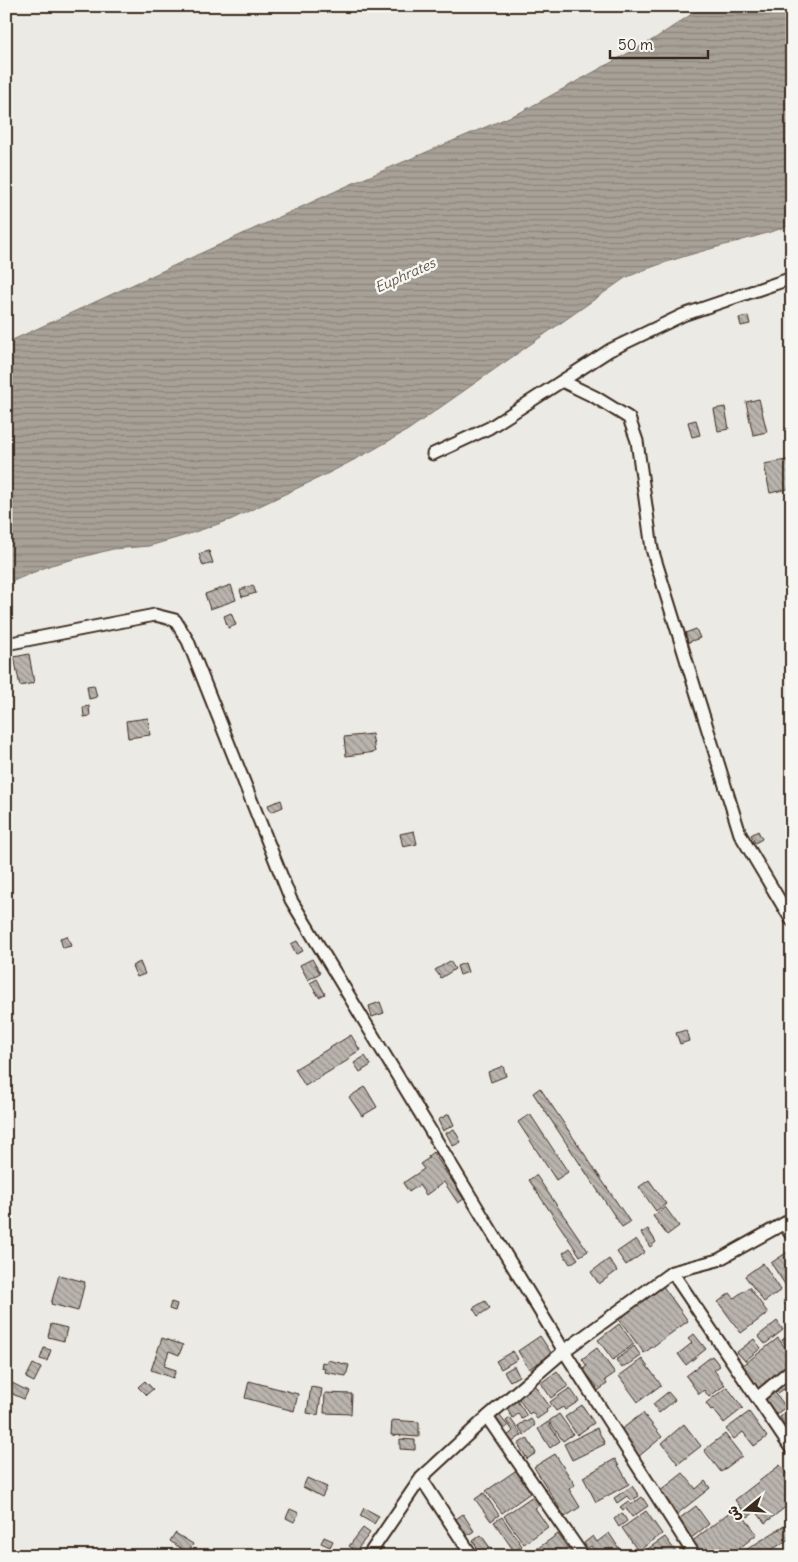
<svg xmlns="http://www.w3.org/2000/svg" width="798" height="1562" viewBox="0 0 798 1562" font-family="Delius,'Playpen Sans Arabic',sans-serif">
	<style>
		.water { fill: url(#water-rules); stroke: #7c7167 }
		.building { fill: url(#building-back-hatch); stroke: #3b2a1e }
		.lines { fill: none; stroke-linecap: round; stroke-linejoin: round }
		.minor-casing { stroke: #3b2a1e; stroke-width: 15 }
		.minor { stroke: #f6f6f2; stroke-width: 11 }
		.labels { text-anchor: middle; stroke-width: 5; stroke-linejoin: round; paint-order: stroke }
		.water-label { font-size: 14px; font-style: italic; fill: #615449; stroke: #f6f6f2 }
	</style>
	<defs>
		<pattern id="water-rules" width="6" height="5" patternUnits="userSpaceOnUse" patternTransform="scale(1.25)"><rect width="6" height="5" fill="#a8a198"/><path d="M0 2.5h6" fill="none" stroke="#8a837b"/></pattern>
		<pattern id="building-back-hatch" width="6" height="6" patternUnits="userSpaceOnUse" patternTransform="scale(1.25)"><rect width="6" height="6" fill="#bab4ae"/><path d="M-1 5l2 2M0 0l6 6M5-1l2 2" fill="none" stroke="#98938d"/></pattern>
	</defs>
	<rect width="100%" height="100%" fill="#ebeae5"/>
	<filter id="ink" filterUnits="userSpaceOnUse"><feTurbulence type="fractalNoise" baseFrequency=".02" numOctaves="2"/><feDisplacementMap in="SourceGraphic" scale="10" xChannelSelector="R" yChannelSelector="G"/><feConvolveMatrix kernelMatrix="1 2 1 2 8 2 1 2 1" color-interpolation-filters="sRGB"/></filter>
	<g filter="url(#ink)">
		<!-- water -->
		<path class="water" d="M704 6H792V225C737 244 678 254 625 278L408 430 371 451 325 475 230 520 180 537 149 546 113 549 51 565 6 584V343L349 185 521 112 654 39Z"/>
		<!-- building -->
		<path class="building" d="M748 316 750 324 741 326 739 318Z
			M759 399 767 432 753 435 746 402Z
			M725 407 729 429 718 431 714 409Z
			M696 420 700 435 692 437 688 422Z
			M792 459V488L770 493 764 464Z
			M209 551 213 563 203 566 199 554Z
			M231 585 236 600 210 609 205 594Z
			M253 585 256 593 242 597 240 590Z
			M231 613 236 625 228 628 224 616Z
			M696 629 700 638 683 644 680 635Z
			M29 654 34 683 20 686 14 657Z
			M94 685 97 697 89 699 87 686Z
			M89 706 90 716 84 717 83 707Z
			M148 718 150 735 128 738 126 721Z
			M372 734 375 752 346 756 344 737Z
			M281 800 283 807 271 812 268 805Z
			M414 831 417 844 403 847 400 834Z
			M758 831 762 839 755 843 751 835Z
			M67 936 71 946 63 948 60 938Z
			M297 941 303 951 296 954 291 944Z
			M312 959 320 973 308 980 300 965Z
			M450 961 455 969 441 978 435 970Z
			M140 962 145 974 137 977 132 966Z
			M465 963 468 972 460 975 457 966Z
			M317 979 325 994 319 997 310 983Z
			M380 1002 384 1013 372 1017 369 1006Z
			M686 1030 689 1041 680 1044 676 1033Z
			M351 1035 360 1050 349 1057 350 1059 305 1086 295 1069Z
			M365 1056 371 1065 360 1072 354 1063Z
			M503 1066 506 1076 491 1082 488 1072Z
			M365 1087 377 1107 362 1116 349 1097Z
			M540 1088 630 1222 622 1227 533 1093Z
			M449 1114 454 1125 443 1131 438 1120Z
			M530 1114 568 1172 556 1180 518 1122Z
			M454 1129 461 1142 453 1146 446 1133Z
			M433 1152 464 1199 458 1203 444 1182 426 1195 419 1185 409 1192 403 1183 424 1169 420 1164 429 1158 428 1156Z
			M536 1175 588 1251 580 1256 529 1180Z
			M649 1180 666 1204 656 1211 639 1187Z
			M665 1207 679 1226 667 1235 653 1216Z
			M648 1229 656 1242 650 1247 641 1233Z
			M636 1239 645 1252 626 1265 617 1252Z
			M570 1248 578 1259 570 1264 563 1253Z
			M792 1249V1291L790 1292 771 1263Z
			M609 1259 617 1271 599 1284 591 1272Z
			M763 1263 781 1290 764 1302 745 1276Z
			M59 1275 85 1282 78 1311 51 1304Z
			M662 1285 688 1321 644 1353 618 1318Z
			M749 1287 768 1313 741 1333 718 1302 730 1293 734 1298Z
			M792 1296V1314L783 1301Z
			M485 1301 490 1308 478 1316 473 1308Z
			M171 1302 177 1304 175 1311 169 1309Z
			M777 1321 783 1330 765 1344 758 1336Z
			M51 1324 67 1328 64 1341 48 1337Z
			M619 1324 634 1344 613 1360 598 1340Z
			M792 1333V1353L782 1340Z
			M694 1334 706 1349 686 1365 678 1354 692 1343 688 1339Z
			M540 1336 552 1354 529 1369 518 1351Z
			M162 1338 183 1345 179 1355 169 1351 164 1366 176 1370 173 1378 151 1370Z
			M778 1338 792 1356V1364L759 1389 742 1366Z
			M754 1339 761 1348 745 1361 737 1352Z
			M634 1346 641 1356 628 1365 627 1364 622 1368 616 1360Z
			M44 1348 51 1350 47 1361 40 1359Z
			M597 1348 615 1373 605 1380 607 1384 595 1393 593 1390 597 1387 583 1369 587 1366 582 1359Z
			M513 1351 518 1359 501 1369 496 1361Z
			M712 1356 720 1366 714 1370 725 1385 709 1397 704 1390 699 1394 686 1376Z
			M642 1359 661 1385 638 1402 619 1376Z
			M327 1360 349 1365 346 1376 324 1372 325 1369 321 1368 322 1362 326 1363Z
			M33 1364 41 1368 34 1382 26 1378Z
			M514 1366 519 1376 510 1381 504 1372Z
			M557 1371 568 1386 551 1398 541 1383Z
			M792 1373V1386L786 1391 784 1389 778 1393 775 1388Z
			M145 1381 153 1389 146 1395 138 1387Z
			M249 1381 298 1394 294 1411 245 1398Z
			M12 1383 28 1391 24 1399 8 1392Z
			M535 1386 550 1407 546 1410 547 1412 537 1419 532 1412 529 1414 518 1398Z
			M311 1387 322 1389 318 1415 307 1413Z
			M727 1387 743 1408 724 1423 713 1409 711 1410 706 1403Z
			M570 1388 579 1401 565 1410 563 1407 556 1411 550 1402Z
			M773 1390 786 1407 775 1415 763 1398Z
			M668 1392 675 1400 659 1413 653 1404Z
			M325 1393 352 1394 351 1414 324 1413Z
			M517 1401 527 1416 522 1419 518 1414 513 1418 506 1408Z
			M582 1405 594 1423 577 1435 565 1417Z
			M792 1408V1428L787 1431 780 1417Z
			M749 1412 767 1437 754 1446 743 1432 734 1439 726 1429Z
			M643 1413 662 1437 638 1457 618 1432Z
			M559 1414 573 1434 563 1441 549 1421Z
			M499 1415 508 1426 503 1430 495 1418Z
			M510 1418 522 1435 511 1443 506 1437 513 1431 506 1421Z
			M531 1419 535 1425 524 1435 518 1426 525 1421 526 1422Z
			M392 1420 419 1422V1437L391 1435Z
			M548 1422 560 1441 550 1448 538 1429Z
			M684 1424 701 1446 678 1464 662 1443Z
			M597 1428 605 1444 572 1460 564 1444Z
			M725 1434 742 1456 721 1472 704 1450Z
			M527 1438 536 1453 527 1459 518 1444Z
			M400 1439 415 1440V1450L400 1449Z
			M555 1454 575 1485 569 1489 580 1507 565 1517 534 1467Z
			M615 1459 629 1484 596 1502 583 1477Z
			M780 1465 792 1481V1502L765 1523 756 1511 748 1517 735 1500Z
			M518 1469 533 1491 502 1513 486 1491Z
			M683 1473 696 1489 705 1481 710 1488 677 1514 659 1492Z
			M307 1478 327 1487 322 1497 303 1487Z
			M632 1486 639 1496 631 1501 627 1496 617 1503 614 1498Z
			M484 1493 499 1515 491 1521 475 1499Z
			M533 1496 540 1505 535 1508 548 1527 524 1544 504 1516Z
			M642 1497 648 1506 632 1517 626 1508 623 1510 620 1507 628 1501 631 1505Z
			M696 1506 709 1524 690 1539 676 1521Z
			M736 1507 757 1534 730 1556H700L690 1543Z
			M364 1508 379 1516 374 1524 360 1516Z
			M290 1509 299 1513 294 1522 286 1518Z
			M646 1511 662 1534 638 1551 622 1528Z
			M622 1513 627 1521 619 1527 614 1519Z
			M463 1514 474 1531 465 1537 453 1521Z
			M502 1517 522 1546 514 1551 494 1522Z
			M792 1521V1537L762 1556H743L741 1553Z
			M363 1528 370 1533 356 1551 349 1546Z
			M175 1533 193 1544 186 1556H178L182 1549 170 1541Z
			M609 1533 624 1556H598L591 1546 587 1549 584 1543 593 1536 597 1542Z
			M558 1534 573 1556H532L531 1553Z
			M481 1535 496 1556H478L474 1550 477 1547 473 1541Z
			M324 1537 333 1541 330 1547 321 1543Z
			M665 1537 679 1556H639V1555Z
			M523 1549 528 1556H518L517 1554Z"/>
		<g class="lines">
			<!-- minor casing -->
			<g class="minor-casing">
				<path id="minor" d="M562 381 595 397 629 418 637 441 652 549 740 834 792 921
					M433 454 489 428 610 350 683 315 792 278
					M6 644 155 615 175 620 188 641 291 900 564 1351 695 1556
					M784 1224 792 1236
					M672 1272 792 1450
					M757 1398 792 1369
					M487 1417 583 1556
					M421 1478 472 1556
					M368 1556 421 1478 487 1417 564 1351 672 1272 718 1260 792 1219"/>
			</g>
			<!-- minor -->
			<use href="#minor" class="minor"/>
		</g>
	</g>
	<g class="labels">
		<!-- water labels -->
		<g class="water-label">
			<text transform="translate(405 275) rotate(-24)" y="5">Euphrates</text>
		</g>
	</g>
	<!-- margin -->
	<rect width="798" height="1562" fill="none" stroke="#f6f6f2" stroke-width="25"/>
	<rect x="12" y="12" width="773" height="1537" fill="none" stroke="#3b2a1e" stroke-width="2" filter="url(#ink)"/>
	<!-- north arrow -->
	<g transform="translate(746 1510) rotate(252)" stroke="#f6f6f2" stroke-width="4" paint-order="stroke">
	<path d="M0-4L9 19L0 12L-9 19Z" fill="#3b2a1e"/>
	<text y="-8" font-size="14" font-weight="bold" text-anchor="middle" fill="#3b2a1e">ش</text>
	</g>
	<!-- scale -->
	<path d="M610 50v8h98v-8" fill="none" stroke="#3b2a1e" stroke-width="2.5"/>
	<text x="618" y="50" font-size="15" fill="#3b2a1e" stroke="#f6f6f2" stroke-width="4" paint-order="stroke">50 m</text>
</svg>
